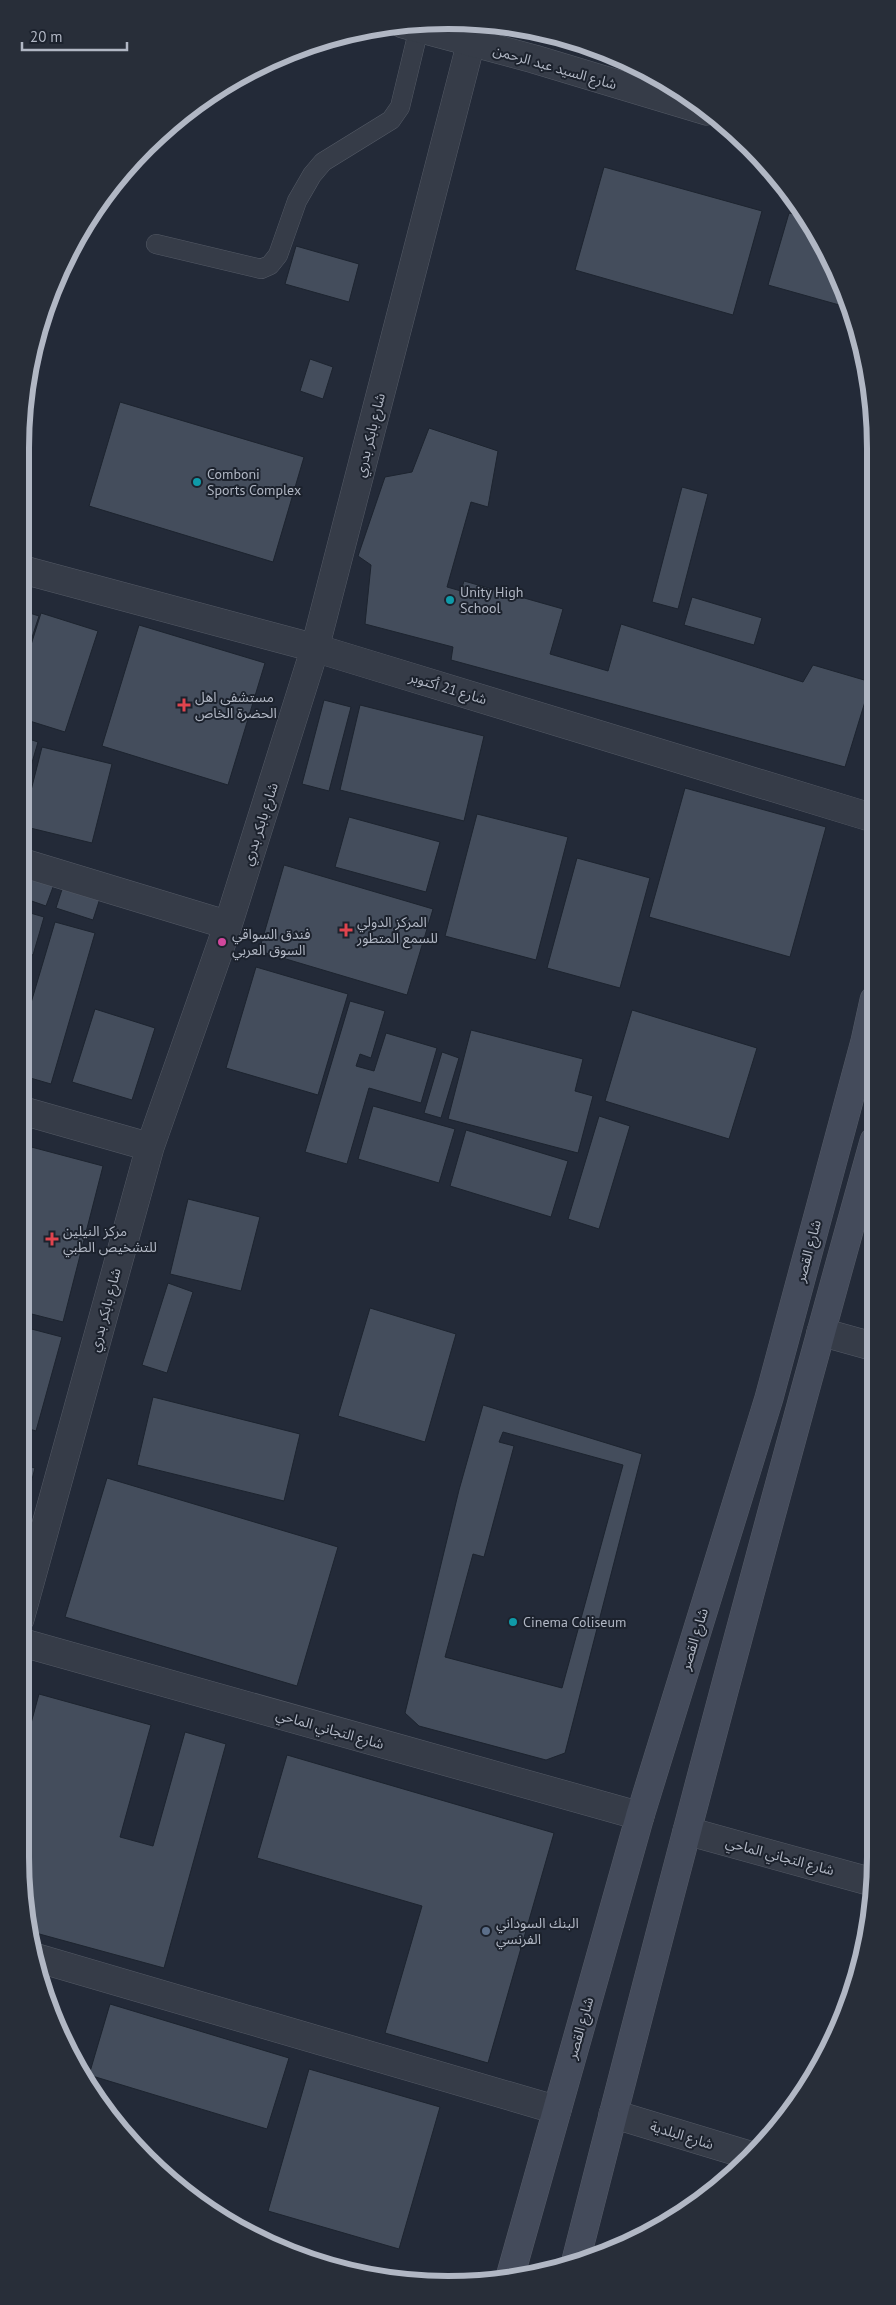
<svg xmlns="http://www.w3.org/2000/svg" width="896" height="2305" viewBox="0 0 896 2305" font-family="'PT Sans','Noto Sans Arabic',sans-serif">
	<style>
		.building { fill: #444d5c; stroke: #1d242f; fill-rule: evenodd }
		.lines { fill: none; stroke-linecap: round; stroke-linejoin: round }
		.service-casing { stroke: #545a66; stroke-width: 20 }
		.minor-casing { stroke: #545a66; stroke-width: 29 }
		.tertiary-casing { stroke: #545a66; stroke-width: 29 }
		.secondary-casing { stroke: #545a66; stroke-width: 29 }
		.service { stroke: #363c48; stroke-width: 19 }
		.minor { stroke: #363c48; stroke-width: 28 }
		.tertiary { stroke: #363c48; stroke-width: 28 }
		.secondary { stroke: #444b5b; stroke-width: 28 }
		.culture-dot { fill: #0f9aa8; stroke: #1c222d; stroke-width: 2 }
		.health-dot { fill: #e0444e; stroke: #1c222d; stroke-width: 2 }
		.hotel-dot { fill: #d1479c; stroke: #1c222d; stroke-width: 2 }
		.service-dot { fill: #5c6f8a; stroke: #1c222d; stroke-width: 2 }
		.labels { text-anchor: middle; stroke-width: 4; stroke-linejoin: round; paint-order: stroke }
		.street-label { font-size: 14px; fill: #b1b7c4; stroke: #1c222d }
		.poi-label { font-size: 14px; fill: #b1b7c4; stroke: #1c222d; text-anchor: start }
		.rim { fill: none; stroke: #b1b7c4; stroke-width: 6 }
	</style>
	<rect width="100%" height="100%" fill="#232a38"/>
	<!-- building -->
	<path class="building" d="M604 167 762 211 733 315 575 270Z
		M789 213 801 216 843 284 850 308 768 285Z
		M296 246 359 264 349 302 285 284Z
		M310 359 333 367 323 399 300 391Z
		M120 402 304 457 273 562 89 506Z
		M429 428 498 451 488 507 471 502 447 587 461 591 464 581 563 609 550 654 608 671 621 624 803 682 813 665 871 682 845 767 451 660 453 647 365 624 371 565 358 556 385 477 412 472Z
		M682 487 708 494 678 609 652 602Z
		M692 597 762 618 754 645 684 625Z
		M20 610 39 616 24 662 20 660Z
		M41 613 98 631 65 732 20 718V680Z
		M139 625 265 663 228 785 102 746Z
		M324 700 351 707 329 791 302 784Z
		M360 705 484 736 464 821 340 790Z
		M20 736 38 742 20 804Z
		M42 747 112 764 92 843 22 826Z
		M685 788 826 827 790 957 649 917Z
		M477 814 568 837 536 960 445 936Z
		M349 817 440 842 426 892 335 867Z
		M577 858 650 878 620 988 547 968Z
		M284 865 433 909 407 995 259 951Z
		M26 869 56 879 46 906 20 897V887Z
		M65 880 102 892 93 920 56 908Z
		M20 910 44 917 33 955 20 951Z
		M55 922 95 933 51 1084 20 1075V1040Z
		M256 967 348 994 318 1095 226 1068Z
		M350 1001 385 1011 371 1058 360 1054 356 1066 374 1071 386 1033 437 1048 421 1103 369 1088 347 1164 305 1152Z
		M95 1009 155 1028 132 1100 72 1082Z
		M632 1010 757 1048 729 1139 605 1101Z
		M471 1030 583 1059 575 1091 593 1096 578 1153 448 1119Z
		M442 1052 459 1058 441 1118 424 1113Z
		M373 1106 455 1129 439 1183 358 1159Z
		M599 1116 630 1126 599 1229 568 1219Z
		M466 1130 568 1161 551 1217 450 1186Z
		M20 1144 103 1166 63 1322 20 1311Z
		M188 1199 260 1217 241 1291 170 1274Z
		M168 1283 193 1292 167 1373 142 1365Z
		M370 1308 456 1334 425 1442 338 1416Z
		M20 1326 62 1337 36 1431 20 1426Z
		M153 1397 300 1434 284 1501 137 1465Z
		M483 1405 642 1454 565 1753 546 1760 419 1726 405 1713 459 1490ZM503 1432 623 1465 562 1688 445 1657 473 1554 484 1557 514 1446 499 1442Z
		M20 1464 35 1468 20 1524Z
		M107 1478 338 1547 297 1686 65 1617Z
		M39 1694 151 1725 120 1837 153 1846 185 1732 226 1744 164 1968 32 1932 20 1857V1764Z
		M287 1755 554 1833 488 2063 385 2033 422 1906 257 1858Z
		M110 2004 289 2058 267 2129 89 2075Z
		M309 2069 440 2107 399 2249 268 2211Z"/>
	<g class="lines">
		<!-- service casing -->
		<g class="service-casing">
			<path id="service" d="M156 244 261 269 270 265 278 255 297 201 312 175 323 162 391 120 400 107 419 28"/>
		</g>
		<!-- minor casing -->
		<g class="minor-casing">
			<path id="minor" d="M20 569 315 648 873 818
				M20 862 228 925
				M20 1110 150 1147
				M821 1332 875 1347
				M20 1619 150 1147 228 925 315 648 476 23
				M20 1642 640 1816
				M687 1831 872 1882
				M37 1958 557 2110"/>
		</g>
		<!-- tertiary casing -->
		<g class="tertiary-casing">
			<path id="tertiary" d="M403 24 534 59 707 111
				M613 2114 752 2156"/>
		</g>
		<!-- secondary casing -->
		<g class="secondary-casing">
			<path id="secondary" d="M576 2260C671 1886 770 1513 874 1141
				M510 2277 640 1816 769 1398 865 1041 874 1000"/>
		</g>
		<!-- service -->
		<use href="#service" class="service"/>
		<!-- minor -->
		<use href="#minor" class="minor"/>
		<!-- tertiary -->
		<use href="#tertiary" class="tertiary"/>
		<!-- secondary -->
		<use href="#secondary" class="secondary"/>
	</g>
	<!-- markers -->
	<g class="culture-dot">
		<circle cx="197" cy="482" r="5"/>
		<circle cx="450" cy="600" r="5"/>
		<circle cx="513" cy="1622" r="5"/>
	</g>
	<g class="health-dot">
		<path d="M181.5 697.5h5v5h5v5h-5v5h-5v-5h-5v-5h5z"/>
		<path d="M343.5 922.5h5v5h5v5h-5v5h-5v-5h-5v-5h5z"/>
		<path d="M49.5 1231.5h5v5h5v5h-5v5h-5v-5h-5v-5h5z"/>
	</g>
	<circle class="hotel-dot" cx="222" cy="942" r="5"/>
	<circle class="service-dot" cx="486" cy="1931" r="5"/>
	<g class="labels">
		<!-- street labels -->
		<g class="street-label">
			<text transform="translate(555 67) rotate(16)" y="5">شارع السيد عبد الرحمن</text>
			<text transform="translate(370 435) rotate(-76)" y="5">شارع بابكر بدري</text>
			<text transform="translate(448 688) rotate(17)" y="5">شارع 21 أكتوبر</text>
			<text transform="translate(260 824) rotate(-72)" y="5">شارع بابكر بدري</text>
			<text transform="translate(808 1251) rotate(-75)" y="5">شارع القصر</text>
			<text transform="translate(105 1310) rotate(-75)" y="5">شارع بابكر بدري</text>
			<text transform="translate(694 1639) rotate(-73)" y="5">شارع القصر</text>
			<text transform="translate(330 1729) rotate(16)" y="5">شارع التجاني الماحي</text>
			<text transform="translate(780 1856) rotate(15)" y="5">شارع التجاني الماحي</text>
			<text transform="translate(580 2028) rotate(-74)" y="5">شارع القصر</text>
			<text transform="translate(682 2135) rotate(17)" y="5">شارع البلدية</text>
		</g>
		<!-- poi labels -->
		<g class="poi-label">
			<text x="207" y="479">Comboni<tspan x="207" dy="16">Sports Complex</tspan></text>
			<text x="460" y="597">Unity High<tspan x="460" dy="16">School</tspan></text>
			<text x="195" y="702">مستشفى اهل<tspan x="195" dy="16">الحضرة الخاص</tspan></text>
			<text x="357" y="927">المركز الدولي<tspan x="357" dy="16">للسمع المتطور</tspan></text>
			<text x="232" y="939">فندق السواقي<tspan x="232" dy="16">السوق العربي</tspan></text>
			<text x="63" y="1236">مركز النيلين<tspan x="63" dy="16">للتشخيص الطبي</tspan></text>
			<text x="523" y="1627">Cinema Coliseum</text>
			<text x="496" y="1928">البنك السوداني<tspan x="496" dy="16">الفرنسي</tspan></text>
		</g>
	</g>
	<!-- crop -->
	<path d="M0 0H896V2305H0ZM448 29H448A419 419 0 0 1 867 448V1857A419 419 0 0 1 448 2276H448A419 419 0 0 1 29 1857V448A419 419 0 0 1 448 29Z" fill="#282e39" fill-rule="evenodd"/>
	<path class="rim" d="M448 29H448A419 419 0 0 1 867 448V1857A419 419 0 0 1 448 2276H448A419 419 0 0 1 29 1857V448A419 419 0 0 1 448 29Z"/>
	<!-- scale -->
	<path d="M22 42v8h105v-8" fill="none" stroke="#b1b7c4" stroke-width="2.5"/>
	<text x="30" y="42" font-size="15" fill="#b1b7c4" stroke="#1c222d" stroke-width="4" paint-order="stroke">20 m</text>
</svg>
